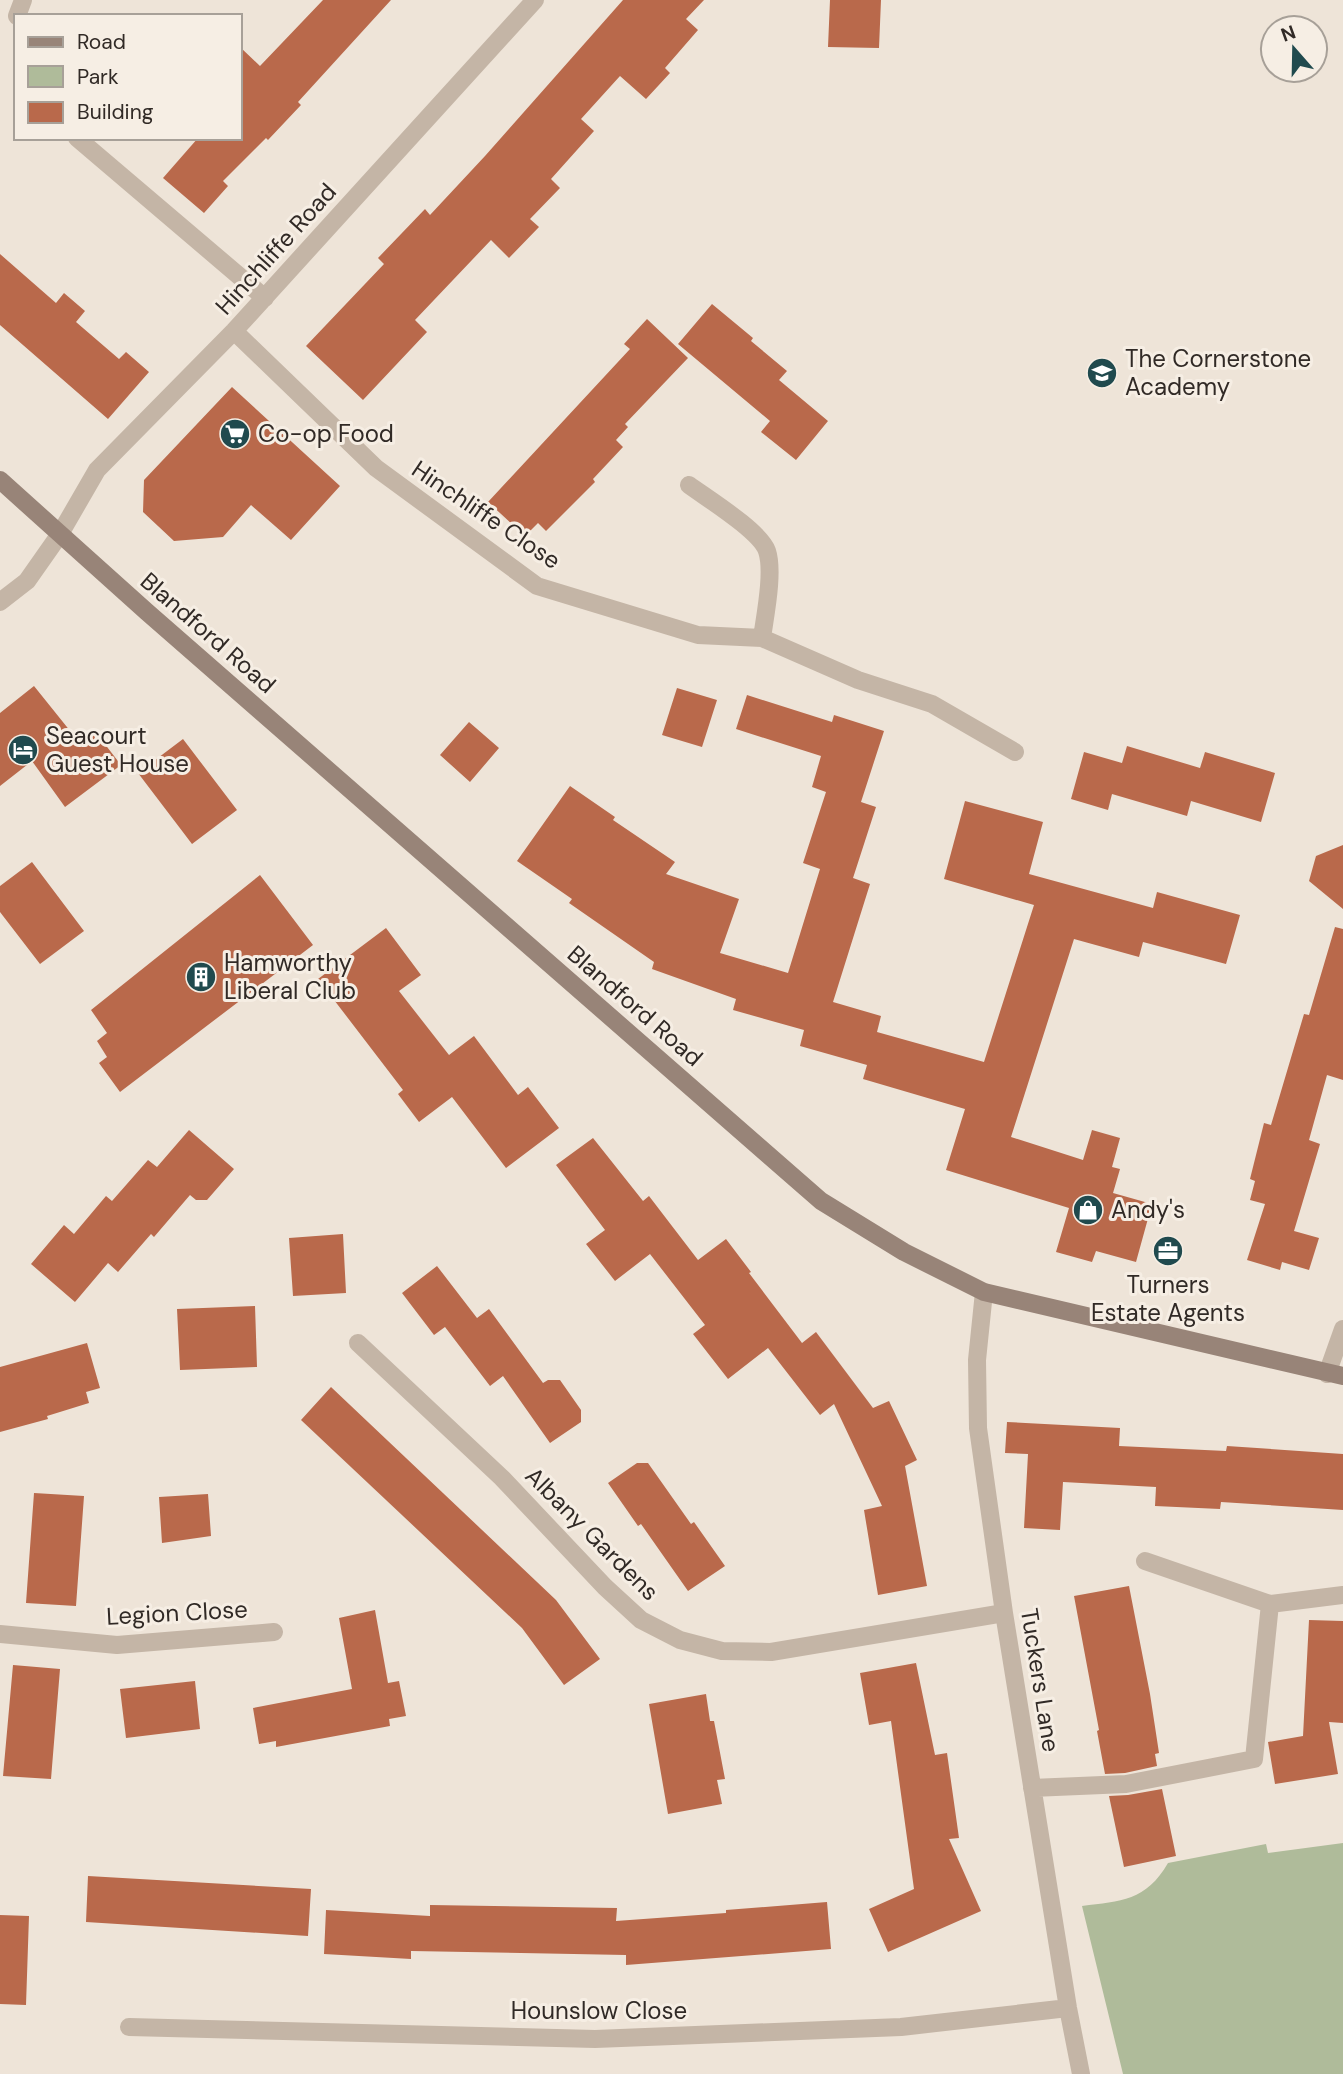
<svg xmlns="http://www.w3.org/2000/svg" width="1343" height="2074" viewBox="0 0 1343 2074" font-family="'DM Sans',sans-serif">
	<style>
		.green { fill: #afbb9a }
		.building { fill: #b9694b }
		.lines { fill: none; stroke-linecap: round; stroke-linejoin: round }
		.street { stroke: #c4b5a6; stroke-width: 18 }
		.secondary { stroke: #988478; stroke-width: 18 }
		.labels { text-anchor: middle; stroke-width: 6; stroke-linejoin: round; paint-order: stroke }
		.street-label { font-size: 24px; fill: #312a26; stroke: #f6eee4 }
		.poi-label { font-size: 24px; fill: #312a26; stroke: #f6eee4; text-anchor: start }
	</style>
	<rect width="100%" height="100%" fill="#eee4d8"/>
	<!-- green -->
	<path class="green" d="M1343 1843V2074H1123L1082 1906C1121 1901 1146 1901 1168 1863L1266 1844 1268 1853Z"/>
	<!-- building -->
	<path class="building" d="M323 0H391L298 102 301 105 268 140 266 138 223 181 228 186 204 213 163 178 198 138H240V47L260 66Z
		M623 0H704L686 19 698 30 665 68 670 73 646 99 620 76 581 119 594 131 551 179 560 188 530 219 539 227 509 258 491 240 415 320 427 332 363 400 306 346 384 264 378 258 425 209 430 215 485 156Z
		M830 0H881L879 48 828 47Z
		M0 254 56 303 64 293 85 311 76 322 119 359 126 352 149 372 108 419 0 325Z
		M712 304 753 338 751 341 787 371 779 380 828 421 796 460 761 432 770 421 678 344Z
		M647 319 688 358 625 424 628 427 616 440 623 447 593 479 595 482 546 531 538 523 525 536 488 502 630 349 624 344Z
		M232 387 340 486 291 540 251 505 223 537 174 541 143 512 144 480Z
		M34 686 79 742 94 730 121 765 65 807 32 761 0 786V713Z
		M677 688 717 700 702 747 662 735Z
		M747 695 832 722 834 715 884 731 861 802 876 807 853 878 870 884 833 1002 881 1016 877 1032 984 1062 1034 905 944 879 965 801 1043 822 1029 874 1153 908 1157 892 1240 915 1226 964 1143 942 1139 957 1074 939 1011 1137 1083 1160 1092 1130 1120 1138 1112 1167 1120 1169 1113 1193 1152 1204 1136 1262 1096 1251 1092 1262 1056 1252 1069 1208 946 1170 965 1109 863 1079 867 1065 800 1046 804 1030 733 1010 736 999 652 969 654 962 569 903 572 899 517 861 570 786 615 817 613 820 675 862 666 874 739 899 720 953 788 973 820 869 803 863 826 792 812 787 821 756 736 729Z
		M469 722 499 748 470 782 440 755Z
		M183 739 237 810 192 844 138 773Z
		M1127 746 1200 768 1205 752 1275 773 1261 822 1191 801 1187 816 1112 794 1108 810 1071 799 1084 752 1122 763Z
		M1343 845V909L1309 881 1316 856Z
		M32 862 84 931 40 964 0 912V886Z
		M260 875 313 945 120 1092 99 1063 107 1057 97 1041 107 1033 91 1010Z
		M1335 927 1343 929V1080L1327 1075 1309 1140 1320 1144 1294 1231 1319 1238 1309 1270 1282 1262 1280 1270 1247 1260 1265 1204 1250 1200 1255 1181 1250 1179 1264 1123 1271 1125 1304 1014 1309 1015Z
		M386 928 421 975 399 991 449 1055 474 1036 518 1095 528 1087 559 1128 506 1168 452 1097 419 1122 398 1094 403 1090 318 979Z
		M189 1130 234 1169 207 1200H196L190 1195 154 1237 151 1234 118 1272 108 1263 75 1302 31 1264 64 1225 74 1234 106 1196 112 1201 148 1160 157 1167Z
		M593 1138 643 1201 649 1196 698 1260 726 1239 751 1272 749 1273 802 1343 816 1332 873 1408 889 1401 917 1460 905 1466 927 1586 878 1595 864 1510 882 1506 834 1404 820 1415 768 1348 728 1379 693 1334 705 1325 650 1254 615 1281 586 1244 605 1230 556 1165Z
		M343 1234 346 1293 293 1296 289 1238Z
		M437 1266 477 1318 489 1309 543 1383 548 1380H560L581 1410V1422L550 1443 503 1376 490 1386 445 1327 434 1335 402 1293Z
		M255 1306 257 1367 180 1370 177 1309Z
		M87 1343 100 1388 86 1392 89 1403 47 1416 48 1419 0 1432V1367Z
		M331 1387 556 1600 600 1659 564 1685 522 1628 301 1420Z
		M1007 1422 1120 1428 1119 1446 1226 1451 1227 1446 1343 1454V1510L1221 1502 1220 1509 1155 1506 1156 1487 1063 1482 1060 1530 1024 1528 1028 1454 1005 1453Z
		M637 1463H648L691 1524 694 1522 725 1566 688 1591 641 1524 638 1526 608 1483Z
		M34 1493 84 1496 76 1606 26 1603Z
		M208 1494 211 1536 162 1543 159 1497Z
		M1129 1586 1150 1694 1159 1753 1155 1754 1157 1766 1125 1773 1105 1774 1097 1731 1099 1730 1074 1596Z
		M375 1610 388 1683 399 1681 406 1716 389 1719 390 1726 276 1747V1741L259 1744 253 1708 352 1689 339 1618Z
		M1309 1620 1343 1621V1723L1329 1722 1338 1774 1275 1784 1268 1742 1303 1736Z
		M916 1663 935 1755 947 1753 959 1838 949 1839 981 1911 888 1952 869 1909 914 1889 891 1721 869 1725 860 1673Z
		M13 1665 60 1669 51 1779 3 1776Z
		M195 1681 200 1729 126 1738 120 1689Z
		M706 1694 710 1721H714L725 1779 717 1780 722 1804 668 1814 649 1704Z
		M1162 1789 1176 1856 1124 1867 1109 1796 1128 1795Z
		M88 1876 311 1889 308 1936 86 1922Z
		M827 1902 831 1949 626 1965V1955L411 1951V1959L324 1954 326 1910 430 1916V1905L617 1908 616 1921 726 1913V1910Z
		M0 1915 29 1916 26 2005 0 2004Z"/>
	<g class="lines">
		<!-- street -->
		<path class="street" d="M17 16 23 0
			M77 138 265 298
			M234 331 376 468 537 586 698 635 762 638 858 680 932 704 1015 752
			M689 485C708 499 760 531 767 551 774 572 765 616 762 638
			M0 602 27 581 60 534 97 470 234 331 535 0
			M984 1292 977 1360 978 1428 1004 1613 1068 2008 1081 2074
			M358 1343 502 1478 605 1587 641 1620 680 1640 722 1651 771 1652 1004 1613
			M1327 1374 1343 1329
			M1270 1604 1343 1595
			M0 1634 117 1645 274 1632
			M1032 1788 1126 1784 1254 1759 1270 1604 1145 1561
			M129 2027 595 2039 901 2027 1068 2008"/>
		<!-- secondary -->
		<path class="secondary" d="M0 480 147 612 821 1201 904 1252 984 1292 1343 1376"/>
	</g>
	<!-- icons -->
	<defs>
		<g id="school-disc" transform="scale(1.575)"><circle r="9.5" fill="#204a4e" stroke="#f6eee4"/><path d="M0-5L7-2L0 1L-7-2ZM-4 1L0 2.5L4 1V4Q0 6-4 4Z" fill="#fff"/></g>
		<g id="supermarket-disc" transform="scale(1.575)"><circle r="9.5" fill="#204a4e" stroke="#f6eee4"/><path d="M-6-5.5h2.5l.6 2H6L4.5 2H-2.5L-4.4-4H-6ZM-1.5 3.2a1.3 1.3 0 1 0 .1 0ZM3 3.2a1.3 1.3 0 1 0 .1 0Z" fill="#fff"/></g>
		<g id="hotel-disc" transform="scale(1.575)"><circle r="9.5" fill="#204a4e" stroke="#f6eee4"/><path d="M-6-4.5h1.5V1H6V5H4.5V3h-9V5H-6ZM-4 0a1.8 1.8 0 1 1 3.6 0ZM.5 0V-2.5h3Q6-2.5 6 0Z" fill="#fff"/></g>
		<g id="building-disc" transform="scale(1.575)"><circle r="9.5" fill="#204a4e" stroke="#f6eee4"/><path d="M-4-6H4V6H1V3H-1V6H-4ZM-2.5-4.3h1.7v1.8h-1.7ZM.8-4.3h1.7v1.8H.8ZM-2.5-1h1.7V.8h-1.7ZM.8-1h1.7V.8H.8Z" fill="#fff"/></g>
		<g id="shop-disc" transform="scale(1.575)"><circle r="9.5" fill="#204a4e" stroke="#f6eee4"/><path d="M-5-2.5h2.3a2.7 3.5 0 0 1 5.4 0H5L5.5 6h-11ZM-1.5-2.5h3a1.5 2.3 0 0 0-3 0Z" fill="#fff"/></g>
		<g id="office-disc" transform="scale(1.575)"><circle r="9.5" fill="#204a4e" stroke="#f6eee4"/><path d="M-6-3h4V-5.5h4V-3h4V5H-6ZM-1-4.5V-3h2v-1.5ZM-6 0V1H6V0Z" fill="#fff"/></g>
	</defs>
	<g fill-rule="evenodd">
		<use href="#school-disc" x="1102" y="373"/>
		<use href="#supermarket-disc" x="235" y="434"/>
		<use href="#hotel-disc" x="23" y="750"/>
		<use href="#building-disc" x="201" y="977"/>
		<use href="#shop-disc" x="1088" y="1210"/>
		<use href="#office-disc" x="1168" y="1251"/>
	</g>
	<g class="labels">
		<!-- street labels -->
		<g class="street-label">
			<text transform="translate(276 249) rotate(-48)" y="8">Hinchliffe Road</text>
			<text transform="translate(486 515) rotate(34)" y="8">Hinchliffe Close</text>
			<text transform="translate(208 633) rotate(41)" y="8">Blandford Road</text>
			<text transform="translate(635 1006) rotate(41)" y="8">Blandford Road</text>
			<text transform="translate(592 1534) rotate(45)" y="8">Albany Gardens</text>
			<text transform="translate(177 1613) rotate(-3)" y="8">Legion Close</text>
			<text transform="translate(1040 1680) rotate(81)" y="8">Tuckers Lane</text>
			<text x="599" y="2019">Hounslow Close</text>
		</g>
		<!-- poi labels -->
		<g class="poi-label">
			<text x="1125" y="367">The Cornerstone<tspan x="1125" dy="28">Academy</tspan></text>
			<text x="258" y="442">Co-op Food</text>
			<text x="46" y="744">Seacourt<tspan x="46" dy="28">Guest House</tspan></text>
			<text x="224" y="971">Hamworthy<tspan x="224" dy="28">Liberal Club</tspan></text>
			<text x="1111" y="1218">Andy's</text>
			<text x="1168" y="1293" text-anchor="middle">Turners<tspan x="1168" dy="28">Estate Agents</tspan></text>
		</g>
	</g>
	<!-- legend -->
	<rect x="14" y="14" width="228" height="126" fill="#f6eee4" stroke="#a7a098" stroke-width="2"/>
	<rect x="28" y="37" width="35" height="10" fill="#988478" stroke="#a7a098" stroke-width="2"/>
	<text x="77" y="49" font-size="21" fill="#312a26">Road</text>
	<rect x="28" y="66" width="35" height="21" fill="#afbb9a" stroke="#a7a098" stroke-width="2"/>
	<text x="77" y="84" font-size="21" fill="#312a26">Park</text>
	<rect x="28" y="102" width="35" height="21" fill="#b9694b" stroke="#a7a098" stroke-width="2"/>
	<text x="77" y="119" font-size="21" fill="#312a26">Building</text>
	<!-- north arrow -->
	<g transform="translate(1294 49) rotate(340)"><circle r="33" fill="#f6eee4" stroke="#a7a098" stroke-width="2"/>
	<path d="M0-5L12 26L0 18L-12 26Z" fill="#204a4e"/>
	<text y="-10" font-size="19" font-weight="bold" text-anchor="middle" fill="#312a26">N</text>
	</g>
</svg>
